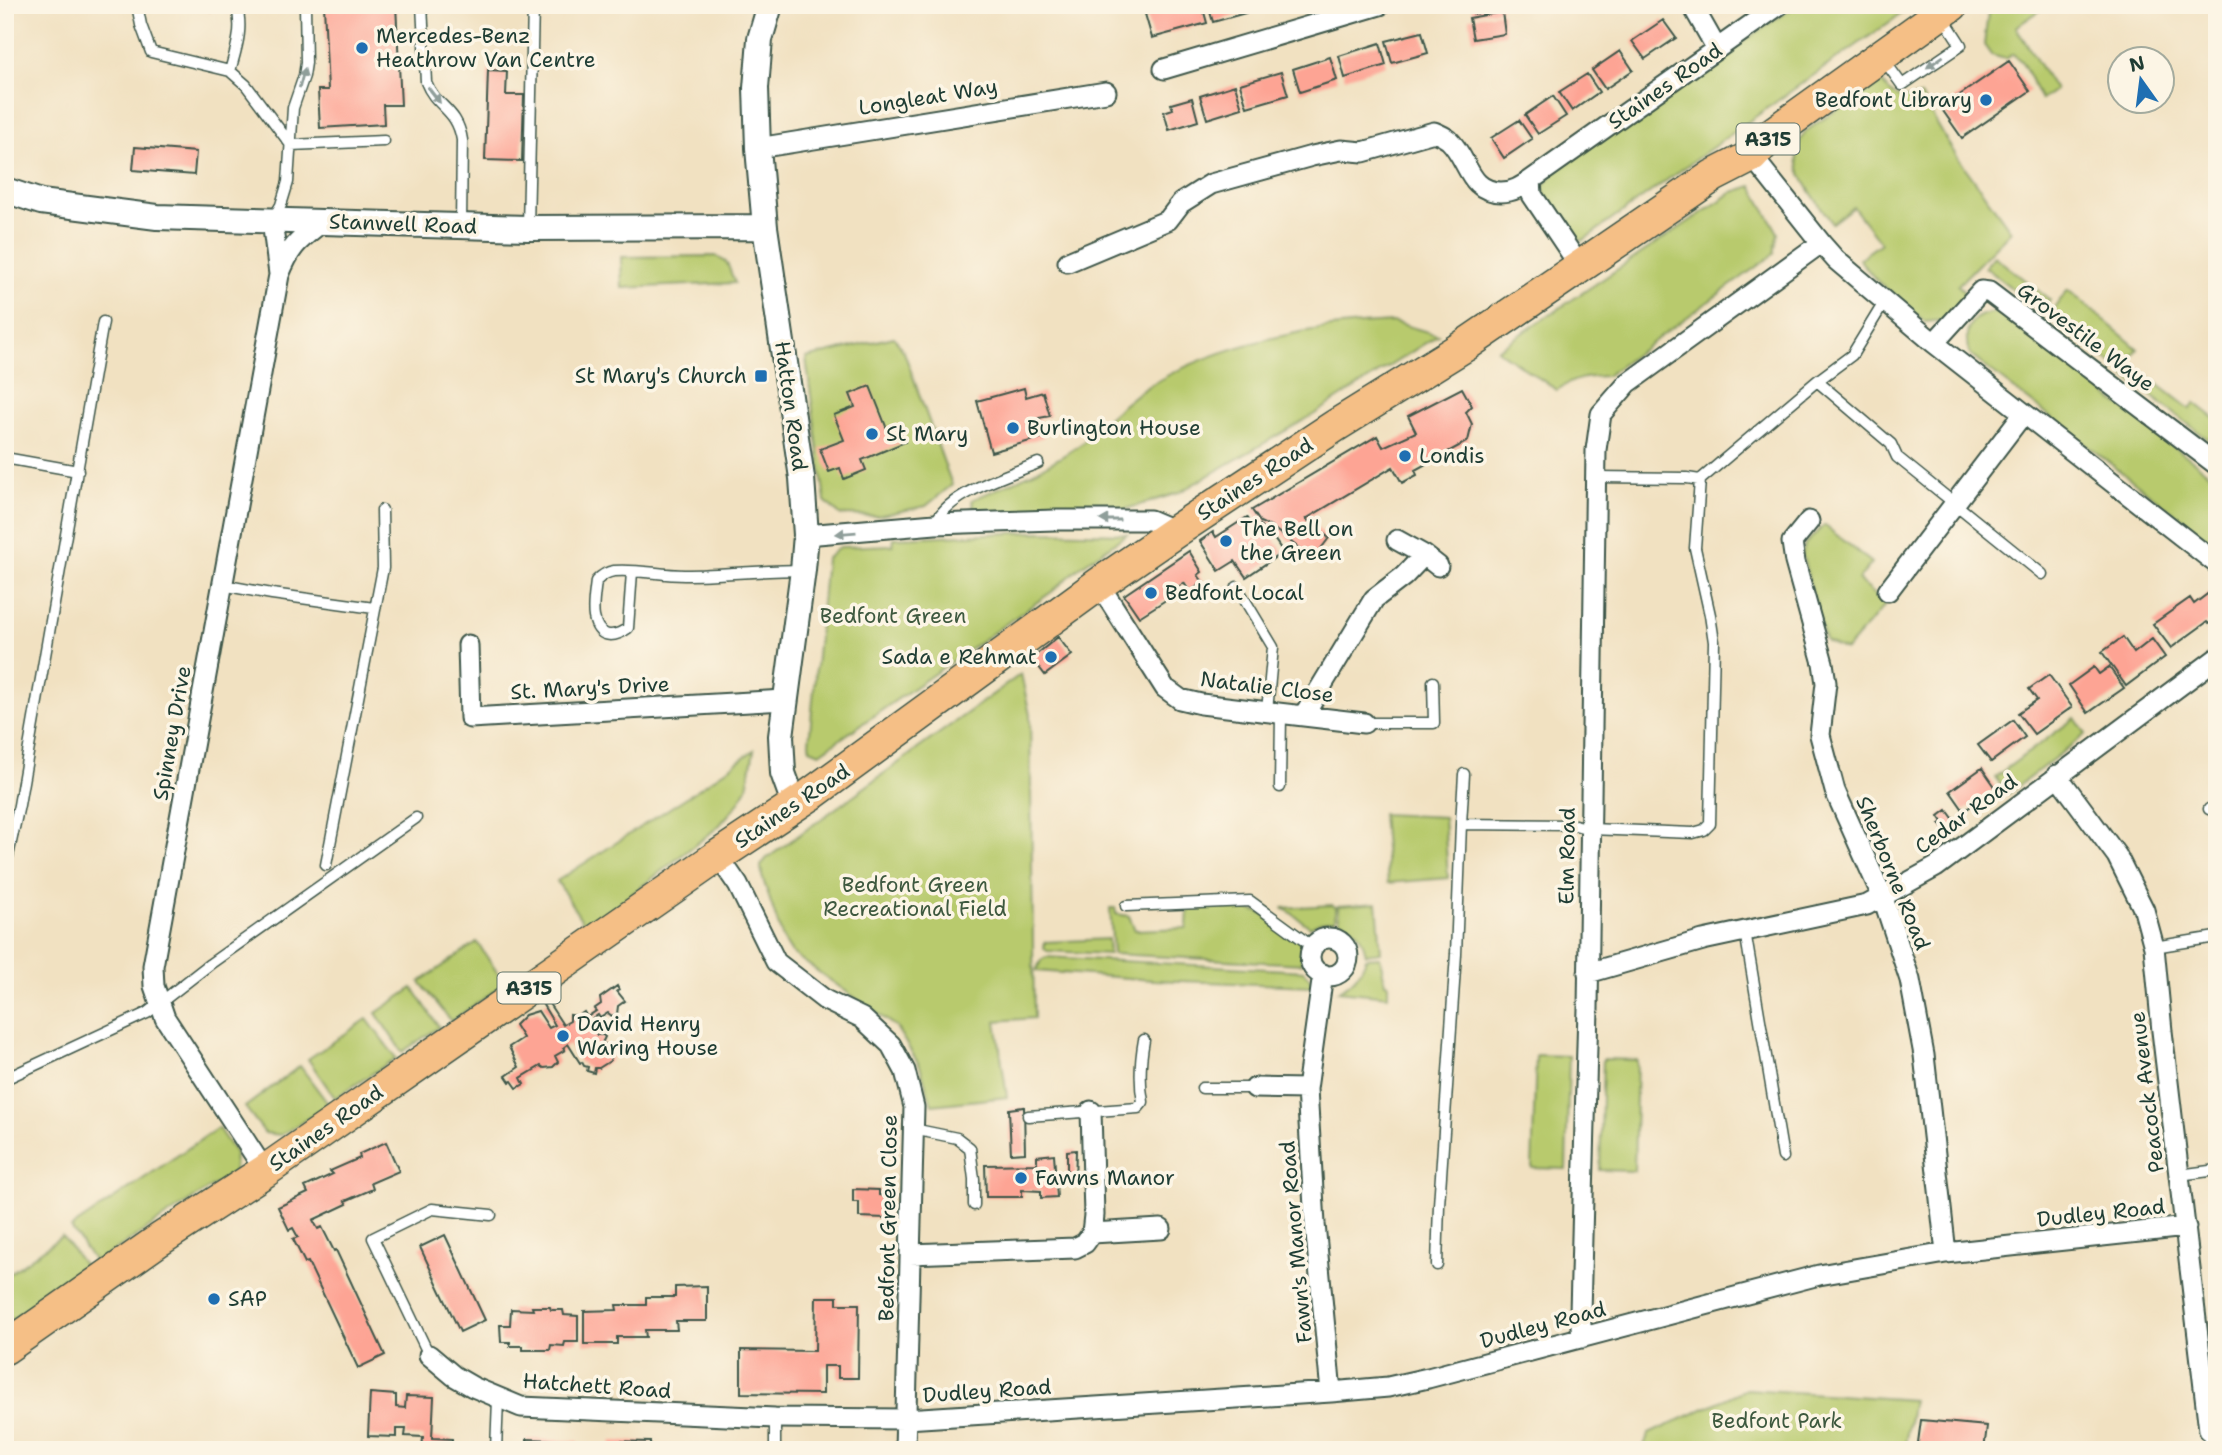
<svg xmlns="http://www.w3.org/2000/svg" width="2222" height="1455" viewBox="0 0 2222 1455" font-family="'Shantell Sans',sans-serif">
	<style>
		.green { fill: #b8ca6d; stroke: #6c8450; stroke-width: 2 }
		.building { fill: #fda494 }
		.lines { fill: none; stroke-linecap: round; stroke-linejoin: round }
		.service-casing { stroke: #3e5649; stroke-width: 13 }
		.minor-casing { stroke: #3e5649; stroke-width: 23 }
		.tertiary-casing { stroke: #3e5649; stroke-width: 28 }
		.primary-casing { stroke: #3e5649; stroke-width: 35 }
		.service { stroke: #fff; stroke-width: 10 }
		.minor { stroke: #fff; stroke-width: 19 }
		.tertiary { stroke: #fff; stroke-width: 24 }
		.primary { stroke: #f5bf86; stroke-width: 32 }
		.oneway { fill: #8f9e9a }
		.poi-dot { fill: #1f6fb2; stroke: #fcf5e5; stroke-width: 2.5 }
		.labels { text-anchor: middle; stroke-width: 7; stroke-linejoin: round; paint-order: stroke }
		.shield { fill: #fcf5e5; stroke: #617469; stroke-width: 2 }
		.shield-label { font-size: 19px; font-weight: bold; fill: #1f3d34 }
		.poi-label { font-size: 21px; fill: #1f3d34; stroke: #fcf5e5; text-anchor: start }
		.street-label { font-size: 21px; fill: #1f3d34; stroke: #fcf5e5 }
		.park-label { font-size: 21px; fill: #3e593f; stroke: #fcf5e5 }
	</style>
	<rect width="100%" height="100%" fill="#fcf5e5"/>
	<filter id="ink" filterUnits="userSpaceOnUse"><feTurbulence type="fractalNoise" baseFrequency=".0143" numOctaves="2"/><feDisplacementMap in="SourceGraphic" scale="14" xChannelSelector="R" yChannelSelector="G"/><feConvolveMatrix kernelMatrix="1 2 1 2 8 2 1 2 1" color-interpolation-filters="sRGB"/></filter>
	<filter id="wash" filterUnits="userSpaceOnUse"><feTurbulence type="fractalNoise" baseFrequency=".00686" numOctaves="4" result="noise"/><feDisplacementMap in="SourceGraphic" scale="28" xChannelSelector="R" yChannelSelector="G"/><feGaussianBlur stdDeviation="1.57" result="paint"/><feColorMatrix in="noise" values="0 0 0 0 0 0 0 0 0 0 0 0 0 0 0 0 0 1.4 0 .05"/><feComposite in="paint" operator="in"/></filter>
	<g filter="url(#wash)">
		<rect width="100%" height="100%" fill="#f1e1c1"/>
		<!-- green -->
		<path class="green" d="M1797 5H1914L1794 89 1582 241C1563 230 1546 209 1543 187L1558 168Z
			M1989 5H2048L2016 27 2055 90 2041 100 2022 62 2013 54 2005 59 1991 55 1984 45Z
			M1880 80C1893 97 1899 102 1921 96L1951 148 2011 231 1958 285 1967 296 1944 320 1925 322 1876 280 1859 259 1881 243 1853 207 1832 223C1814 195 1781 163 1806 131Z
			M1752 186 1778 233 1774 254 1606 376C1585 377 1575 378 1557 390L1497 350 1733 192Z
			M716 256 727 263 735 283 622 288 621 257Z
			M1994 256 2050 300 2043 313 1985 267Z
			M2068 290 2138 349 2121 370 2048 316Z
			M1997 312 2217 479V546L1970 355C1962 331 1969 314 1997 312Z
			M1394 322 1438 335 1313 415 1178 493 1110 514 974 512 972 500C1010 483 1047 468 1081 444 1086 440 1091 434 1096 429 1114 413 1132 395 1154 383 1221 344 1316 324 1394 322Z
			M894 337 904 352 952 485 926 506 877 516 840 515 825 501 806 358Z
			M2133 365 2190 409 2195 403 2217 420V446L2125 376Z
			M1824 525 1872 563 1858 580 1886 604 1846 650 1825 641 1802 554 1805 544Z
			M1034 532 1127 534 1080 567 1053 591 820 753 810 749 809 743 826 559 840 547 893 545 894 538Z
			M1021 674 1030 715 1034 1018 996 1021 1007 1097 932 1105 920 1066 896 1027 792 953 783 939 762 876 761 866 766 859Z
			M2075 718 2086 734 2008 794 1995 777Z
			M754 750 747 788 737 805 718 827 587 929 557 881 690 795Z
			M1382 814 1444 817 1448 878 1388 883Z
			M1377 903 1381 952 1366 954C1362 936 1357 927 1339 921L1338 906Z
			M1222 905 1259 912 1303 938 1301 964 1113 954 1110 908H1115L1116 914 1129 916 1135 930 1187 928 1188 907Z
			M1332 905 1336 907 1335 920 1320 922 1310 927 1287 910 1283 909V908Z
			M1108 939 1109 954 1047 951 1044 948 1045 942Z
			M477 942 505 984 451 1021 420 982Z
			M1046 957 1304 971 1310 978 1313 986 1154 980 1036 971 1041 960Z
			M1380 957 1385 983 1388 984V996L1338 991C1353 982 1360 975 1366 958Z
			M413 988 439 1027 402 1052 376 1013Z
			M367 1019 396 1058 335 1098 308 1059Z
			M1536 1055 1569 1056 1566 1169 1532 1168Z
			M1603 1059 1637 1060 1634 1171 1600 1170Z
			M300 1066 329 1105 281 1135 265 1133 245 1107Z
			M218 1128 235 1153 234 1172 95 1263 71 1228Z
			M62 1236 85 1267 5 1325V1277Z
			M1746 1389 1913 1400 1904 1450H1642L1649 1434Z"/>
		<g id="blocks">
			<!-- building -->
			<path class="building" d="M186 5H212L211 12Z
				M324 5H396L401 105H383L384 124 320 128 318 90H328Z
				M1174 5H1202L1207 23 1152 38 1145 14Z
				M1208 5H1247L1249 12 1213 22Z
				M1471 5H1500L1501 9 1473 14Z
				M1502 12 1505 34 1473 39 1469 18Z
				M1663 20 1676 38 1645 59 1632 41Z
				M1422 32 1428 53 1392 63 1386 41Z
				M1380 43 1386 65 1345 78 1339 56Z
				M1620 51 1633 70 1605 89 1592 70Z
				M1330 57 1337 80 1300 92 1293 69Z
				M2009 61 2030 91 1962 138 1941 108Z
				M488 70 507 71 506 95H524L522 161 485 160Z
				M1281 72 1288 95 1247 107 1240 84Z
				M1587 74 1599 92 1572 111 1559 92Z
				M1235 85 1242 108 1207 119 1200 96Z
				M1553 96 1566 116 1538 134 1525 115Z
				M1192 98 1198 121 1169 130 1164 112 1173 109 1171 104Z
				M1519 120 1532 139 1504 158 1491 138Z
				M135 147 196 152 194 175 133 170Z
				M870 386 887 429 898 424 905 442 862 460 866 470 844 479 840 468 829 472 820 449 844 440 834 415 855 407 850 394Z
				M1024 388 1026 397 1043 392 1050 416 1039 418 1044 437 991 452 977 401Z
				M1462 388 1472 406 1466 412 1472 424 1468 441 1415 470 1417 475 1402 483 1393 467 1306 519 1329 538 1313 559 1273 528 1260 522 1252 510 1377 436 1383 447 1416 432 1408 416Z
				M1247 517 1255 529 1260 525 1267 535 1270 533 1283 552 1246 577 1235 561 1219 571 1200 541 1213 532 1216 537Z
				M1189 551 1202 572 1198 575 1203 582 1190 592 1184 583 1178 587 1180 591 1139 617 1124 595Z
				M2214 589 2217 593V618L2209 624 2207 622 2171 648 2153 624 2190 598 2194 604Z
				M1058 637 1072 655 1045 675 1032 658Z
				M2123 637 2134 653 2152 639 2165 657 2126 686 2102 652Z
				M2094 667 2099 674 2109 667 2124 688 2088 713 2069 685Z
				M2049 675 2072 707 2034 734 2018 713 2037 700 2029 689Z
				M2013 720 2025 737 1991 762 1978 745Z
				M1982 768 1996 788 1964 811 1950 791Z
				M1947 810 1958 825 1946 833 1940 824 1943 822 1939 816Z
				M617 986 619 990 617 991 625 1001 618 1006 617 1014 612 1016 608 1013 600 1018 598 1015 589 1021 592 1025 590 1027 592 1032 595 1031 597 1035H603L605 1037 602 1043 605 1048V1044L613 1046 610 1061 599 1068H595L594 1073 587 1071 588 1067 584 1066 582 1062 580 1063 568 1044 563 1048 565 1050 555 1056 558 1062 553 1067 544 1068 541 1066 521 1078 524 1084 517 1088 512 1081 510 1082 506 1076 519 1067 509 1047 523 1038 515 1025 525 1015 538 1011 549 1028 555 1025 543 1005 548 1002 563 1025 570 1021V1015L578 1016 584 1012 587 1017 596 1011 594 1009 601 1004 600 998Z
				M1024 1107 1025 1153 1011 1154 1009 1109Z
				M386 1142 399 1171 371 1183 373 1189 345 1201 347 1204 313 1220 318 1229 322 1227 334 1251 336 1250 385 1355 358 1368 308 1262 305 1263 293 1239 298 1237 293 1228 289 1230 278 1207 308 1193 305 1187 333 1174 330 1171 360 1158 359 1154Z
				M1076 1150 1075 1183 1067 1182V1151Z
				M1054 1154 1057 1197 1041 1198V1191L1022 1190V1197H986L985 1165 1037 1164V1156Z
				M853 1189 879 1190V1195L887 1196 886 1218 859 1217V1202H853Z
				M445 1235 485 1320 460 1332 420 1247Z
				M707 1286V1321H676L677 1330H645L646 1337H617V1344H584V1311L617 1310 616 1305H646V1297H675V1287Z
				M816 1297H837V1304H859L858 1378H838V1366H823V1394L741 1393V1350L815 1351Z
				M532 1307H550L551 1310H563L564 1315 578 1316V1342H565L564 1346 551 1345 550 1350H523V1346H510V1342H501L500 1325H510L511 1309 533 1310Z
				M370 1393 396 1395V1407L405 1408 406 1396 434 1397 432 1438 452 1439V1450H422L423 1437 405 1436 406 1429H396V1437L368 1436Z
				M1921 1420 1987 1426 1984 1450H1917Z
				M527 1439 578 1441 577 1450H527Z
				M611 1441 650 1442V1445L705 1446V1450H611Z"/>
		</g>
	</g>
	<g filter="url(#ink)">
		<use href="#blocks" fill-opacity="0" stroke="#3e5649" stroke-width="2"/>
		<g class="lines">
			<!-- service casing -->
			<g class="service-casing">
				<path id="service" d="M137 5 141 25 151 52 230 71 246 85 291 145
					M422 5 426 82C436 108 457 108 462 140L461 225
					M1884 60 1902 85 1961 45 1943 17
					M230 71C236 49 244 28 236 5
					M291 145 384 141
					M274 217 281 205 288 182 293 108 304 76 306 63 305 5
					M528 227 533 5
					M1817 381 1891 444 1897 457 2042 574
					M5 458 78 471
					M1596 477 1687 478 1700 480
					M935 524C947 493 1009 475 1038 463
					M632 572 628 628C613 639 598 638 594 617 592 606 595 592 596 581 601 576 606 572 614 571 637 569 661 575 684 575 724 575 763 570 803 570
					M222 585 272 594 374 608
					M1237 587 1273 647 1267 711
					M1364 723H1434L1433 682
					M1280 787 1281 713
					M2209 809 2217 805
					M1461 824 1464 774
					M326 865 383 568 382 510
					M5 870 19 805 103 322
					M1126 906 1250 901 1313 947
					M1745 931 1783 1157
					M2154 947 2216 937
					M5 1079 147 1013 210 964 416 818
					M1202 1088H1255
					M1028 1116 1138 1108 1143 1102C1139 1081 1140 1062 1144 1040
					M913 1129 957 1138 970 1148 974 1179V1205
					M2179 1175 2217 1170
					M1437 1265 1439 1205 1456 954 1461 824 1575 825 1590 829 1693 833 1704 830 1710 824 1714 642 1710 615 1695 548 1700 480 1817 381 1852 355 1885 301
					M429 1355 373 1238 432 1209 491 1215
					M2209 1430 2211 1450
					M496 1450 498 1399
					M775 1450V1418"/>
			</g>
			<!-- minor casing -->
			<g class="minor-casing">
				<path id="minor" d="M1692 5 1717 49
					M1164 69 1380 5
					M758 148 1106 92
					M1752 156 1821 243 1836 260 1934 343 2217 564
					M272 221 279 274
					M1068 262 1168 220 1181 203 1211 184 1312 156 1341 150 1363 152 1434 132C1439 134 1445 137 1449 140 1469 159 1468 192 1501 192 1513 192 1521 187 1531 180
					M1581 268 1532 195 1531 180 1779 5
					M1934 343 1981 291 1989 292 2217 465
					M1809 521 1792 542 1795 562 1823 663 1826 683 1820 735 1835 791 1883 898 1910 980 1924 1055 1946 1253
					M806 535 935 524 1055 520H1150L1176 531
					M1397 540 1424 555
					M1099 584 1165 688 1180 699 1201 704 1364 723
					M1888 591 2023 414
					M468 645 470 718 784 700
					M1304 715 1374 599 1404 576 1424 555 1438 566
					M2057 775 2117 856 2144 910 2154 947 2162 1031 2209 1430
					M718 856 738 885 776 962 825 1000 862 1018 891 1045 905 1071 914 1107 905 1450
					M1310 957a19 19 0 1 1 38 0a19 19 0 1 1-38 0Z
					M1588 973 1703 940 1867 905 1936 867 2217 658
					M1323 974 1307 1089 1315 1224 1331 1392
					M1255 1088 1307 1089
					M265 1171 165 1018 154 986 153 966 279 275C291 245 298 241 322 222
					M1092 1233 1161 1229
					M910 1254 1075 1248 1085 1243 1092 1233 1094 1215 1091 1111
					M1582 1338 1580 1313 1588 1008 1596 450 1601 414 1628 383 1821 243
					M429 1355 454 1376 473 1387 521 1407 775 1418 906 1419 1331 1392 1388 1387 1428 1378 1819 1275 1946 1253 2186 1227"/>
			</g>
			<!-- tertiary casing -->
			<g class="tertiary-casing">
				<path id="tertiary" d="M770 5 760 39 756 88 758 148 765 227 802 478 806 535 803 570 781 736 783 773 795 806
					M5 190 41 202 157 217 528 228 765 227"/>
			</g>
			<!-- primary casing -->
			<g class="primary-casing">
				<path id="primary" d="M5 1348 159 1240 265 1171 718 856 810 795 1099 584 1176 531 1335 426 1464 346 1713 176 1752 156 1772 134 1952 5"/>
			</g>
			<!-- service -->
			<use href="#service" class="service"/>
			<!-- minor -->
			<use href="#minor" class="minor"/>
			<!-- tertiary -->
			<use href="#tertiary" class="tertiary"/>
			<!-- primary -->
			<use href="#primary" class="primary"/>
		</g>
		<!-- one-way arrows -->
		<defs><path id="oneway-solid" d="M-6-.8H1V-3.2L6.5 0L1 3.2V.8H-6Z" transform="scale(1.75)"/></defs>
		<g class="oneway">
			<use href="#oneway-solid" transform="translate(1935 62) rotate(145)"/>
			<use href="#oneway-solid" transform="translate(302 78) rotate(-75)"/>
			<use href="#oneway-solid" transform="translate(434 95) rotate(52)"/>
			<use href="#oneway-solid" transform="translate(1110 520) rotate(-180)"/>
			<use href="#oneway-solid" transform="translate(846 533) rotate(175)"/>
		</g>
	</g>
	<!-- markers -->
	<g class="poi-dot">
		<circle cx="362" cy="48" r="7"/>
		<circle cx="1986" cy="100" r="7"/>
		<rect x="754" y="369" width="14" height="14" rx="3.5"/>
		<circle cx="1013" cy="428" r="7"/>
		<circle cx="872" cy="434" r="7"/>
		<circle cx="1405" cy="456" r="7"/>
		<circle cx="1226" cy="541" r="7"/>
		<circle cx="1151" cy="593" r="7"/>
		<circle cx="1051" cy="657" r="7"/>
		<circle cx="563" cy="1036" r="7"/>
		<circle cx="1021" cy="1178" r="7"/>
		<circle cx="214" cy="1299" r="7"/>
	</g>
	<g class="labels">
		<!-- shield labels -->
		<g class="shield">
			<rect x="1736.5" y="123.5" width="63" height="31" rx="5"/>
			<rect x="497.5" y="972.5" width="63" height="31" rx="5"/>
		</g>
		<g class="shield-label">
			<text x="1768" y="146">A315</text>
			<text x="529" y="995">A315</text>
		</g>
		<!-- poi labels -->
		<g class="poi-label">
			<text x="376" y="43">Mercedes-Benz<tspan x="376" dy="24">Heathrow Van Centre</tspan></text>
			<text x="1972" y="107" text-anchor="end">Bedfont Library</text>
			<text x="747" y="383" text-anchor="end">St Mary's Church</text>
			<text x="1027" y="435">Burlington House</text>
			<text x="886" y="441">St Mary</text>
			<text x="1419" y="463">Londis</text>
			<text x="1240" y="536">The Bell on<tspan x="1240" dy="24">the Green</tspan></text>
			<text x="1165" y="600">Bedfont Local</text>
			<text x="1037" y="664" text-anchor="end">Sada e Rehmat</text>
			<text x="577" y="1031">David Henry<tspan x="577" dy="24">Waring House</tspan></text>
			<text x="1035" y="1185">Fawns Manor</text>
			<text x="228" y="1306">SAP</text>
		</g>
		<!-- street labels -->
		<g class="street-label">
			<text transform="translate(1665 86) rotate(-35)" y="7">Staines Road</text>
			<text transform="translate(928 97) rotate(-9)" y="7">Longleat Way</text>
			<text transform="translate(403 224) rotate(2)" y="7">Stanwell Road</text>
			<text transform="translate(2086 337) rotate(37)" y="7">Grovestile Waye</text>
			<text transform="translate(791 406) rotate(82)" y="7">Hatton Road</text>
			<text transform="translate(1255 479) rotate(-33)" y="7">Staines Road</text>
			<text transform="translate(1267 687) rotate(7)" y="7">Natalie Close</text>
			<text transform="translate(590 688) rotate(-3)" y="7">St. Mary's Drive</text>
			<text transform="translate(172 733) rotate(-80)" y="7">Spinney Drive</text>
			<text transform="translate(792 806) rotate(-34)" y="7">Staines Road</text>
			<text transform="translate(1966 814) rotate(-36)" y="7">Cedar Road</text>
			<text transform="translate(1567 856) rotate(-89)" y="7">Elm Road</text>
			<text transform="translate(1893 873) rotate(68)" y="7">Sherborne Road</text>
			<text transform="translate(2147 1092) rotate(-97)" y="7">Peacock Avenue</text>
			<text transform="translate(326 1128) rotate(-35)" y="7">Staines Road</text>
			<text transform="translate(2101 1213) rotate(-6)" y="7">Dudley Road</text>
			<text transform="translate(888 1218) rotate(-89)" y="7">Bedfont Green Close</text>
			<text transform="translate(1296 1242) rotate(-95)" y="7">Fawn's Manor Road</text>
			<text transform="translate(1543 1325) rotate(-15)" y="7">Dudley Road</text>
			<text transform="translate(597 1386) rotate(4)" y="7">Hatchett Road</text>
			<text transform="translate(987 1391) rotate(-4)" y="7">Dudley Road</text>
		</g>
		<!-- park labels -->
		<g class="park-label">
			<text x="893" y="623">Bedfont Green</text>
			<text x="915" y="892">Bedfont Green<tspan x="915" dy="24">Recreational Field</tspan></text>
			<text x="1777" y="1428">Bedfont Park</text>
		</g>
	</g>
	<!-- margin -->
	<rect width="2222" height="1455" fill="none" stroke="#fcf5e5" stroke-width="28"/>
	<!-- north arrow -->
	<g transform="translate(2141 80) rotate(346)"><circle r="33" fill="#fcf5e5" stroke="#a4ab9e" stroke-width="2"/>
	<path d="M0-5L12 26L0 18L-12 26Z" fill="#1f6fb2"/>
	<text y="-10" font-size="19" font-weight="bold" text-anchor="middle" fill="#1f3d34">N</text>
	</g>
</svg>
